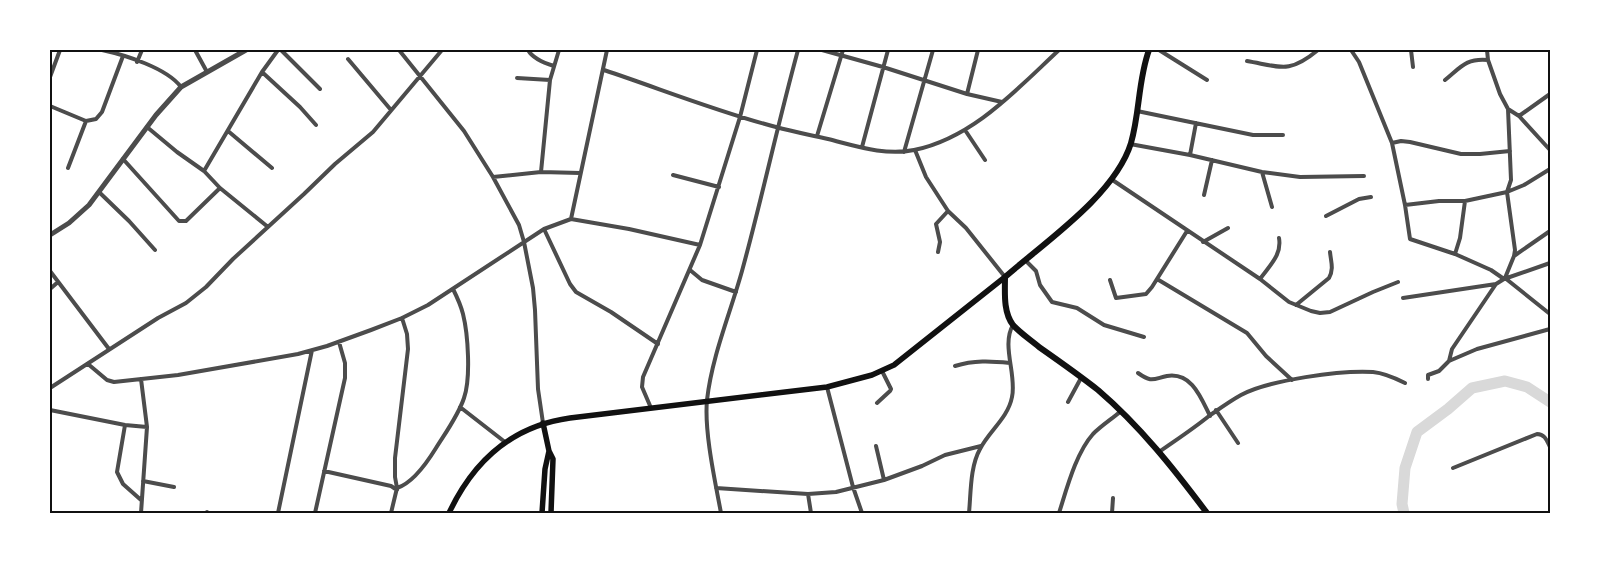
<svg xmlns="http://www.w3.org/2000/svg" width="1600" height="563" viewBox="0 0 1600 563" font-family="'Public Sans',sans-serif">
	<style>
		.lines { fill: none; stroke-linecap: round; stroke-linejoin: round }
		.river { stroke: #d9d9d9; stroke-width: 11 }
		.minor { stroke: #4c4c4c; stroke-width: 4 }
		.tertiary { stroke: #4c4c4c; stroke-width: 5 }
		.secondary { stroke: #111; stroke-width: 5.5 }
		.primary { stroke: #111; stroke-width: 6 }
		.neatline { fill: none; stroke: #111; stroke-width: 2 }
	</style>
	<rect width="100%" height="100%" fill="#fff"/>
	<g class="lines">
		<!-- river -->
		<path class="river" d="M1404 513 1402 504 1405 468 1417 432 1448 409 1472 388 1505 381 1527 387 1550 402"/>
		<!-- minor -->
		<path class="minor" d="M102 50C125 55 167 68 181 87
			M195 50 207 72
			M281 50 320 89
			M399 50 464 131 493 177 519 225 524 242 533 288 535 310 538 389 543 423
			M528 50C533 59 544 63 554 66
			M822 50 883 67 967 94 1002 102
			M1159 50 1207 80
			M1351 50 1359 62 1392 143 1405 205 1410 239 1455 254 1491 270 1504 279
			M1411 50 1413 67
			M1487 50 1488 60 1500 94 1508 109 1519 116 1550 150
			M348 59 391 110
			M1247 61C1281 67 1289 74 1318 50
			M137 62 142 50
			M604 70C661 89 718 112 776 127 794 132 811 135 828 139 856 146 885 156 914 150 973 138 1017 89 1059 50
			M262 72 300 107 316 125
			M50 77 60 50
			M517 78 550 80
			M1445 80C1461 67 1466 58 1488 60
			M967 94 978 50
			M50 106 86 121 96 119 102 112 123 56
			M1508 109 1511 180 1507 192 1515 250 1514 256 1505 278 1550 314
			M1137 111 1253 135H1283
			M1519 116 1550 94
			M147 127 177 152 204 171 220 188 268 227
			M965 130 985 160
			M228 131 272 168
			M817 136 843 50
			M1392 143 1401 141 1410 142 1461 154H1480L1510 151
			M1130 144 1190 155 1262 172 1300 177 1364 176
			M862 147 888 50
			M915 150 926 177 948 211 966 228 1005 277
			M904 152 933 50
			M1190 155 1196 123
			M123 159 179 221H186L220 188
			M68 168 86 121
			M204 171 262 72 278 50
			M541 172 550 80 559 50
			M1262 172 1272 207
			M673 175 719 187
			M493 177 541 172 580 173
			M1111 179 1260 279 1289 302 1311 311 1320 313 1330 312 1373 292 1398 282
			M100 193 129 221 155 250
			M1204 195 1212 160
			M1405 205 1439 201H1465L1507 192 1524 185 1550 169
			M1326 216 1359 199 1371 197
			M571 219 607 50
			M544 229 570 284 576 292 611 312 658 344
			M1203 242 1228 228
			M938 252 940 242 936 224 948 211
			M1455 254 1460 238 1465 201
			M1514 256 1550 231
			M1025 260 1036 271 1040 285 1052 302 1077 308 1104 325 1144 337
			M690 270 702 280 736 292
			M50 271 109 349
			M1157 279 1247 333 1266 356 1292 380
			M1260 279C1270 265 1282 255 1279 238
			M1110 280 1116 298 1146 294 1152 287 1187 231
			M50 289 58 282
			M1403 298 1496 284 1504 279 1550 263
			M1296 305 1329 278C1334 269 1331 262 1330 252
			M1449 361 1452 349 1496 284
			M88 364 107 380 114 382 178 375 298 354 327 346 371 330 402 318 428 305 544 229 571 219 629 229 700 245
			M955 366C974 360 991 361 1010 363
			M1138 373C1152 383 1153 379 1167 376 1192 372 1201 398 1210 416
			M1428 379V375L1439 371 1449 361 1477 349 1550 329
			M827 387 853 487 862 513
			M50 388 158 318 186 303 206 287 233 259 304 194 335 164 373 132 442 50
			M1068 402 1081 378
			M877 403 890 391 891 389 882 371
			M460 407 505 442
			M651 408 642 387 643 377 700 245 740 117 757 50
			M50 410 125 425 147 427
			M1216 410 1238 443
			M125 425 117 472 123 484 141 500
			M876 446 884 480
			M1159 452C1176 440 1193 429 1209 416 1219 409 1230 401 1241 395 1269 380 1341 370 1373 372 1384 373 1395 378 1405 383
			M1453 468 1537 434C1545 434 1547 441 1550 447
			M324 471 391 486 397 490
			M143 481 174 487
			M397 488C413 483 428 461 436 448 446 432 458 416 464 398 471 378 468 334 463 314 461 306 457 297 453 289
			M716 488 808 494 836 492 884 480 922 466 945 455 981 446
			M808 494 811 513
			M141 513 147 427 141 379
			M207 513V512
			M278 513 312 350
			M315 513 345 378V363L339 342
			M391 513 397 488 395 477V458L408 349 407 334 402 318
			M721 513C715 481 704 431 707 400 712 356 730 314 742 271 762 198 778 123 798 50
			M969 513C971 492 970 467 980 449 989 431 1008 418 1012 397 1017 375 1001 345 1013 325
			M1059 513C1067 488 1076 453 1093 434 1102 425 1112 419 1121 411
			M1112 513 1113 498"/>
		<!-- tertiary -->
		<path class="tertiary" d="M50 235 69 223 89 205 156 115 181 87 246 50"/>
		<!-- secondary -->
		<path class="secondary" d="M543 423 549 451 553 459 551 513
			M449 513C474 460 512 426 570 418L827 387 872 375 894 365 1005 277
			M542 513 545 469 549 451"/>
		<!-- primary -->
		<path class="primary" d="M1149 50C1138 80 1140 112 1131 143 1115 195 1045 242 1005 277 1005 292 1003 312 1013 325 1020 333 1031 340 1039 347 1059 361 1079 375 1098 390 1140 426 1174 469 1207 513"/>
	</g>
	<!-- border -->
	<rect width="1600" height="563" fill="none" stroke="#ffffff" stroke-width="102"/>
	<rect x="51" y="51" width="1498" height="461" class="neatline"/>
</svg>
